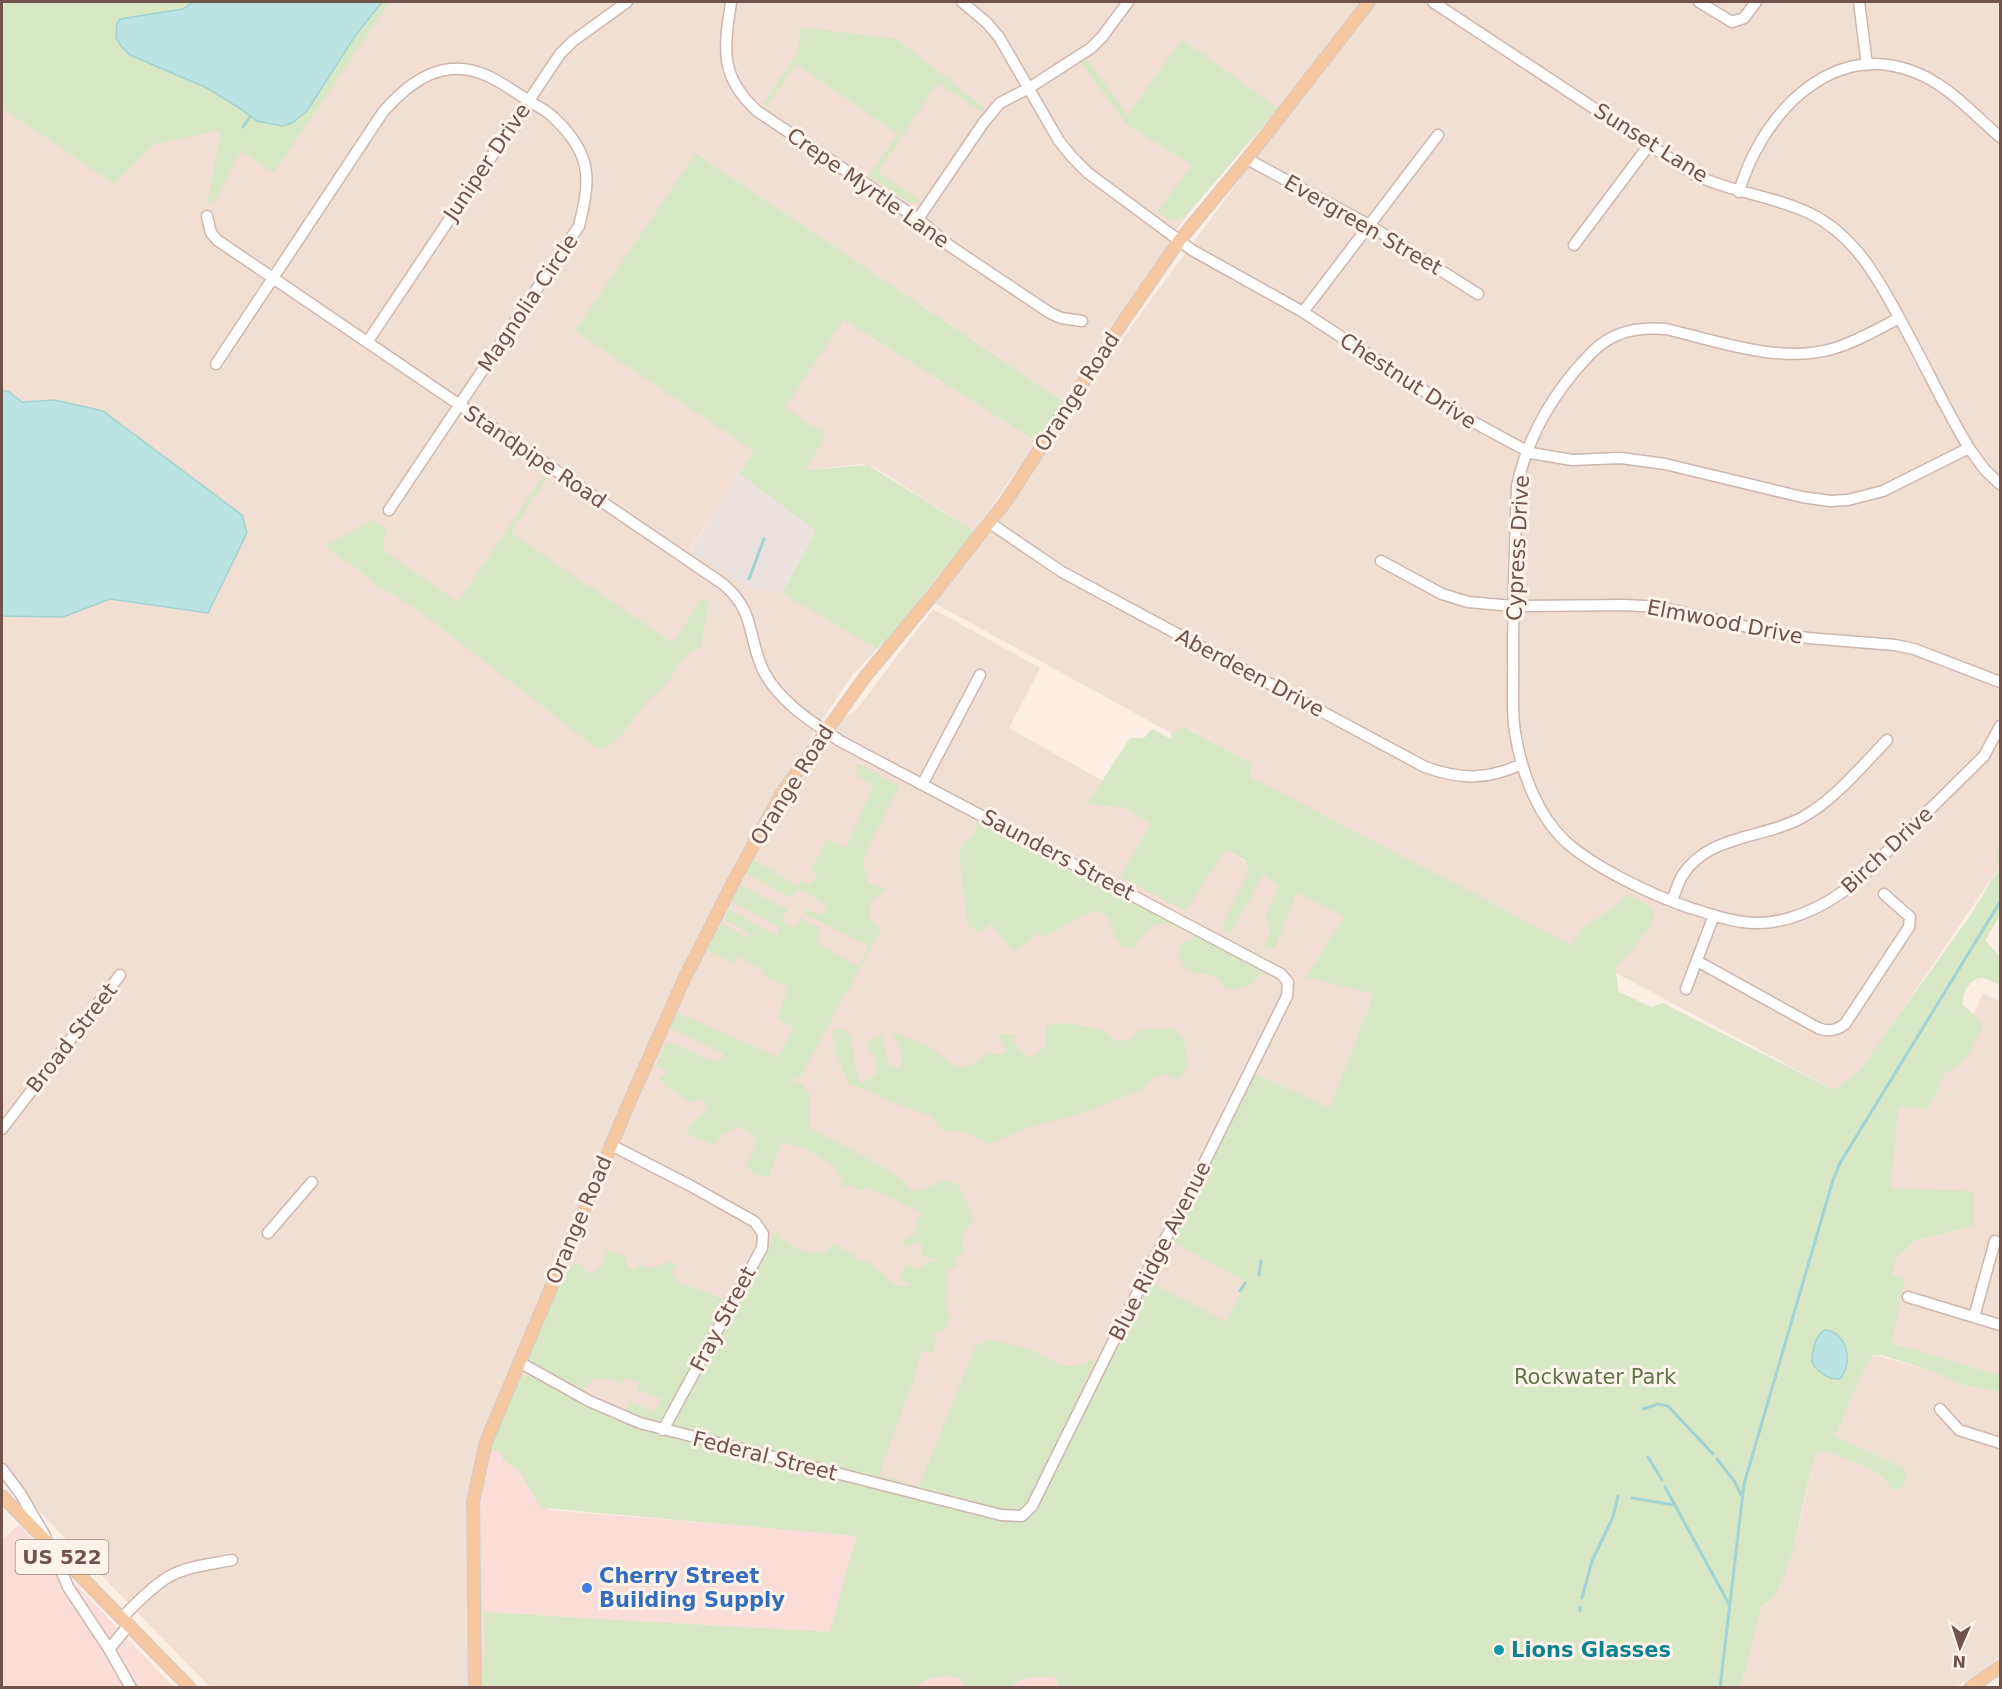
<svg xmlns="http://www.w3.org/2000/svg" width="2002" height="1689" viewBox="0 0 2002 1689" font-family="'DejaVu Sans',sans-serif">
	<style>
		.residential { fill: #f2dfd4 }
		.commercial { fill: #faddd9 }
		.industrial { fill: #ebe2df }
		.green { fill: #d8e7c4 }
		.water { fill: #bbe3e2; stroke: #a2d4d3; stroke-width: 1.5 }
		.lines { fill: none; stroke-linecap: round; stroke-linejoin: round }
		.stream { stroke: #a2d4d3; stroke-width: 3 }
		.minor-casing { stroke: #cdb7af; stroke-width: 13 }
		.major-casing { stroke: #d4cbc9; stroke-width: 14 }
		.minor { stroke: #fff; stroke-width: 10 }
		.major { stroke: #f5c8a1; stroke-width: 12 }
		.shop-dot { fill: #3f7fe0; stroke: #fef3ea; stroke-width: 2 }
		.culture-dot { fill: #0f9aa8; stroke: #fef3ea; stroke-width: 2 }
		.labels { text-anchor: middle; stroke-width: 6; stroke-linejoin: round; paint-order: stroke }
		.shield { fill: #fef3ea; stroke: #9b837b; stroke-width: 1.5 }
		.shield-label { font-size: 20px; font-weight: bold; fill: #71534c }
		.street-label { font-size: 21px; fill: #71534c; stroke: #fef3ea }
		.park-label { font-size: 21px; fill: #5c7744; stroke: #fef3ea }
		.shop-label { font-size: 21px; font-weight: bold; fill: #366cbe; stroke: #fef3ea; text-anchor: start }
		.culture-label { font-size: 21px; font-weight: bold; fill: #0d838f; stroke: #fef3ea; text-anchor: start }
	</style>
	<rect width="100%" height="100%" fill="#fbeee5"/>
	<!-- residential -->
	<path class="residential" d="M2 2H1363L1305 77 1185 217 1164 253 1114 321 1063 401 696 153 754 451 690 549 758 590 782 593 809 604 877 649 853 674 810 738 856 710 933 609 1040 668 1009 728 1344 917 1374 994 1329 1108 1246 1282 1433 1564 482 1492 485 1617 713 1687H210L2 1473Z
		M1371 2H2000V866L1881 1041 1856 1074 1834 1090 1251 777 1252 763 1185 727 1171 733 929 600Z
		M844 320 1037 442 974 531 874 467 862 464 806 470 786 407Z
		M1983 993 2000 1002V1375L1892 1343 1904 1279 1891 1274 1896 1259 1915 1241 1973 1226 1891 1188 1899 1106 1929 1109Z
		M1875 1355 1932 1371 1962 1385 2000 1392V1657L1977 1675 1955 1687 1740 1688 1749 1659 1761 1607 1767 1604 1781 1584 1798 1531 1812 1466 1817 1454 1824 1451 1835 1454 1870 1469 1884 1478 1902 1467 1835 1436 1867 1364Z"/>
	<!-- commercial -->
	<path class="commercial" d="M490 1449 529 1459 549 1510 856 1535 831 1632 1118 1687H713L720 1626 484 1612 482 1487Z
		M19 1525 174 1687H2V1540Z"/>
	<!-- industrial -->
	<path class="industrial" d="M739 474 816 531 782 593 758 590 740 583 690 550Z"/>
	<!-- green -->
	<path class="green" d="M2 2H390L274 173 241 151 214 203 208 201 221 130 153 145 114 184 2 108Z
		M801 27 897 39 985 108 982 112 938 83 878 172 921 201 913 203 908 202 869 176 898 134 796 64 767 106 763 104 798 52Z
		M1182 39 1278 108 1185 217 1173 221 1157 212 1192 165 1126 124 1081 63 1087 59 1128 115Z
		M696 153 1063 401 1037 442 844 320 786 407 826 435 806 470 868 465 974 531 888 639 877 649 782 593 816 531 739 474 754 451 575 331Z
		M546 472 550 474 511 533 672 642 677 638 699 601 704 599 708 604 701 647C681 656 679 666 667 683 662 689 655 693 650 699 634 715 624 741 601 749L591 744 423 614 396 596 377 586 358 569 344 561 325 546 374 519 378 524 386 527 383 550 458 602Z
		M1184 727 1252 763 1251 777 1572 945 1581 929 1617 905 1626 894 1655 908 1651 927 1616 968 1618 991 1651 1007 1663 1003 1834 1090 1858 1072 1972 913 2000 866 1996 857 2000 845V916L1985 940 2000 957V985C1994 984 1988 977 1981 978 1969 979 1961 995 1963 1005L1980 1020 1982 1029 1964 1062 1946 1073 1929 1109 1899 1107 1891 1188 1973 1191V1226L1915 1241 1896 1259 1892 1274 1905 1279 1892 1343 2000 1375V1392L1962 1385 1932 1371 1881 1355H1874L1867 1364 1835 1436 1902 1467 1906 1473 1905 1484 1899 1490 1892 1489 1884 1478 1870 1469 1835 1454 1824 1451 1817 1454C1801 1489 1795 1592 1761 1607L1749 1659 1740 1687 1087 1688 1058 1686V1678C1042 1677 1023 1674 1011 1687L965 1688 961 1679C944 1674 929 1676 914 1688H482V1673L485 1650 484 1612 830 1632 856 1536 544 1508 539 1505 520 1472 503 1460 501 1452 490 1449 519 1380 524 1375 539 1378 611 1418 643 1430 731 1450 1004 1520 1013 1521 1027 1519 1041 1500 1148 1281 1226 1322 1246 1282 1169 1240 1254 1073 1329 1108 1374 994 1306 977 1344 917 1297 893 1276 946 1269 950 1264 946 1270 933 1266 915 1279 886 1263 874 1231 933 1223 932 1224 922 1249 871 1245 860 1225 850 1186 911 1120 877 1151 824 1126 808 1087 804 1130 738H1144L1152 729 1171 739V733Z
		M856 764H859L899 786 863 859V867L868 873 867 883 882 887 886 891 871 901 870 917 881 930 801 1076 793 1079 790 1085 799 1082 803 1085 811 1095 809 1118 812 1129 883 1167 908 1184 907 1187C923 1201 940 1170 957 1185 965 1192 970 1209 974 1220 967 1231 957 1238 965 1252L959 1256H956L955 1262 958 1265 948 1271V1290L944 1297 948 1306V1314L952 1319 947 1324 949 1328 933 1334 936 1337 934 1354 919 1350 922 1358 916 1363 918 1368 879 1475 919 1486 976 1345 991 1339 1031 1350 1063 1366 1079 1365 1096 1359 1042 1475 1023 1510 1014 1514 625 1414 629 1401 655 1412 661 1399 637 1389 639 1383 626 1378 623 1384C610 1377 590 1375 583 1390L526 1361 560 1283 573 1263 579 1264 591 1274 602 1266 607 1250 618 1253 626 1258 627 1265 634 1270 642 1261V1266L649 1268 671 1262 677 1264V1268L671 1273 678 1283 705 1291 735 1305 778 1229 780 1237 796 1248 809 1253 820 1251 825 1253 834 1243C843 1248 851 1254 859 1260 863 1262 869 1262 873 1265 885 1273 892 1289 909 1286V1283L902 1282 900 1275 905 1264 916 1268 923 1267 925 1262H938L922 1254V1244L917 1242 905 1247 903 1241 915 1233 914 1230 918 1228 916 1222 922 1214 921 1211H916L915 1207H907L895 1199 871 1190 869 1187C862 1192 857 1190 850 1185L844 1186 841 1184 842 1180 836 1172 834 1166C820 1158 799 1142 782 1144L768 1177C758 1177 752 1173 746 1166 750 1155 757 1151 756 1138L738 1126 720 1136 715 1145 690 1136 687 1129 699 1116 705 1113 708 1107 703 1100H698L692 1103 666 1086 659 1077 669 1073 656 1065 667 1041 711 1060H721L724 1053 669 1028 677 1012 778 1057 794 1028 778 1019 788 987 763 976 765 972 739 956 734 964 707 950 722 923 747 938 750 934 725 919 729 909 777 936 780 928 732 901 741 885 788 910 781 920 795 928 800 919 820 928 816 942 858 966 869 946 805 914 806 909 822 915 828 906 799 889 795 895 792 894 789 897 745 873 754 860 798 886 801 881 811 885 817 874 811 870 827 839 846 848 873 786 857 775Z
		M977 820 1262 967 1271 975H1259C1249 990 1242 989 1225 989 1214 967 1199 980 1185 967 1182 964 1180 958 1178 954L1181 944 1193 938V933C1157 921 1157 916 1134 948L1123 947 1115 938 1109 918 1097 911 1089 913 1046 936 1036 934 1031 940 1013 952 991 924 984 930 977 932 968 924 959 853 965 841C974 836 977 831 977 820Z
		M1064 1023 1092 1027 1108 1033 1114 1041 1130 1040 1139 1030 1173 1028 1184 1039 1188 1064 1179 1080 1164 1074 1154 1078 1143 1089 1089 1111 1031 1127 989 1144 967 1133 941 1130 931 1115C902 1109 877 1093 849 1084L836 1054V1044L831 1032C856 1017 853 1062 857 1074 857 1076 861 1082 862 1083L877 1074 876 1060 866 1046 871 1039 882 1034 889 1065 900 1069C905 1054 899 1044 892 1032L929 1046 955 1066 968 1067 987 1054H1004L1006 1050 997 1034 1019 1035 1012 1040 1028 1058 1047 1046 1045 1041 1047 1025Z"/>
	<!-- water -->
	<path class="water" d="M193 2H382L355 36 307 111 292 123 282 126 257 121 238 107 207 88 130 55 121 46 116 37 117 23 120 19 183 9Z
		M2 390 9 392 22 402 55 400 103 411 242 515 247 533 208 613 110 599 63 617 2 616Z
		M1825 1330C1847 1331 1854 1364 1840 1379 1829 1380 1817 1372 1812 1362 1812 1351 1815 1335 1825 1330Z"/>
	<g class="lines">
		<!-- stream -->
		<path class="stream" d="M243 127 250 117
			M749 579 764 539
			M1259 1275 1261 1261
			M1240 1291 1245 1283
			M1643 1409 1658 1404 1668 1406 1713 1454
			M1648 1457 1662 1480
			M1717 1459 1735 1482 1741 1495
			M1665 1487 1729 1604
			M1632 1498 1675 1505
			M1582 1598 1592 1561 1613 1517 1618 1496
			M1580 1611V1607
			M1720 1688 1744 1484 1833 1180 1840 1163 2000 902"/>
		<!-- minor casing -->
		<g class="minor-casing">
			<path id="minor" d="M731 2C724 49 719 76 757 111L918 219 950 246 1050 313 1061 318 1082 321
				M962 2 986 22 999 37 1059 141 1072 157 1088 173 1192 250 1303 312 1464 417 1531 453 1572 460 1621 458 1665 464 1802 497 1830 501 1848 500 1883 491 1969 448
				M1433 2 1695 175C1733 193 1775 196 1811 214 1860 238 1884 290 1909 336 1929 373 1947 412 1969 448L1985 470 2000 484
				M1699 2 1732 22 1744 18 1756 2
				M1859 2 1867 65
				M1247 159 1369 225 1478 294
				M1739 192C1759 121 1826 41 1909 70 1946 82 1972 113 2000 137
				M207 216 211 233 217 240 723 584C756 612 747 635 763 670 779 702 812 722 840 741L1281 974 1288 982 1287 996 1176 1220 1154 1259 1032 1506 1022 1516 1001 1515 640 1423 589 1401 519 1362
				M918 219 984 122 1000 103 1029 88 1091 48 1102 37 1128 2
				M1574 245 1649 145
				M1303 312 1438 135
				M1899 318C1878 329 1856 342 1832 349 1780 364 1717 341 1666 329 1650 328 1635 328 1620 334 1600 341 1588 356 1574 372 1546 406 1526 443 1517 486 1515 544 1513 602 1513 659 1514 683 1511 709 1515 732 1521 771 1537 815 1566 842 1597 869 1652 895 1690 908 1708 913 1725 920 1743 922 1784 928 1826 906 1856 882L1984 756 2000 726
				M368 341 560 54 573 41 627 2
				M216 364 383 112C401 92 422 72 451 69 480 66 504 85 526 99 535 105 546 110 553 117 568 131 584 151 586 172 588 190 583 209 579 226L389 510
				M990 523 1062 572 1425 767C1461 780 1487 780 1522 764
				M1381 561 1442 594 1468 602 1513 606 1625 605 1660 607 1774 633 1808 638 1895 645 1914 649 2000 682
				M923 783 980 675
				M1672 901C1675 893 1678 883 1682 876 1708 834 1764 839 1803 817 1834 800 1862 766 1887 740
				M1697 961 1818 1028C1828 1032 1836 1031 1845 1024L1909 927 1910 917 1884 894
				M1686 989 1714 915
				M2 1129 120 975
				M611 1145 691 1186 755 1222 763 1234 762 1248 663 1430
				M268 1233 312 1182
				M1908 1297 2000 1325
				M1974 1317 1995 1241
				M1940 1409 1959 1430 2000 1443
				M2 1469 20 1493 45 1536
				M53 1550 68 1587 109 1649 131 1688
				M122 1618C136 1603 151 1588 168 1577 187 1566 212 1564 232 1560
				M109 1649 129 1625"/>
		</g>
		<!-- major casing -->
		<g class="major-casing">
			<path id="major" d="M2 1496 190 1688
				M475 1688 473 1502 486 1442 629 1103 685 977 736 877 782 793 865 677 931 597 1006 501 1118 329 1179 241 1247 159 1369 2
				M1970 1688 2000 1667"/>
		</g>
		<!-- minor -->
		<use href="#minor" class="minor"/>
		<!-- major -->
		<use href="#major" class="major"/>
	</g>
	<!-- markers -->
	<circle class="shop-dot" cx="587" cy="1588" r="6"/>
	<circle class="culture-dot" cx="1499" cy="1650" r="6"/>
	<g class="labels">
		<!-- shield labels -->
		<rect class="shield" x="15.5" y="1540" width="93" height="34" rx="4.5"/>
		<g class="shield-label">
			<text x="62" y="1564">US 522</text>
		</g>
		<!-- street labels -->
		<g class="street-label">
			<text transform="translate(1651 143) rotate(32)" y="7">Sunset Lane</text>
			<text transform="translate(487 162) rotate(-56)" y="7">Juniper Drive</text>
			<text transform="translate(868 188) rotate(35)" y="7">Crepe Myrtle Lane</text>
			<text transform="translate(1363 225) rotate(30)" y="7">Evergreen Street</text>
			<text transform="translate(528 303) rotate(-56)" y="7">Magnolia Circle</text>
			<text transform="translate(1408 381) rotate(33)" y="7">Chestnut Drive</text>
			<text transform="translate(1077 392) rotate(-57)" y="7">Orange Road</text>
			<text transform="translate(535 457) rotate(34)" y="7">Standpipe Road</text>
			<text transform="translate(1518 548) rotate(-87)" y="7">Cypress Drive</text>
			<text transform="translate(1725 622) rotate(11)" y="7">Elmwood Drive</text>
			<text transform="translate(1250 673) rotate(28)" y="7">Aberdeen Drive</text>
			<text transform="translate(792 785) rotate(-58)" y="7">Orange Road</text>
			<text transform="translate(1887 850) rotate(-43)" y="7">Birch Drive</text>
			<text transform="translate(1058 855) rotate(28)" y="7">Saunders Street</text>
			<text transform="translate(72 1038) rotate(-52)" y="7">Broad Street</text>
			<text transform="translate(579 1220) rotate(-67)" y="7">Orange Road</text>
			<text transform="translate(1160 1251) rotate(-63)" y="7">Blue Ridge Avenue</text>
			<text transform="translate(723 1319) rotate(-62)" y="7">Fray Street</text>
			<text transform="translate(765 1456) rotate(14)" y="7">Federal Street</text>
		</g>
		<!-- park labels -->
		<g class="park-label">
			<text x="1595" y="1384">Rockwater Park</text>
		</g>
		<!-- shop labels -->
		<g class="shop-label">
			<text x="599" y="1583">Cherry Street<tspan x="599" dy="24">Building Supply</tspan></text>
		</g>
		<!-- culture labels -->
		<g class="culture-label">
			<text x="1511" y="1657">Lions Glasses</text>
		</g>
	</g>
	<!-- border -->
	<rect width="2002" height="1689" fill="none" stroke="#71534c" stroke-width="6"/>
	<!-- north arrow -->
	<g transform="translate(1960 1647) rotate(183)" stroke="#fef3ea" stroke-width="4.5" paint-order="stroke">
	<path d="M0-4.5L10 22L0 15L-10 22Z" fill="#71534c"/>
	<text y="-9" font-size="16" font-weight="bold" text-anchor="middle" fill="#71534c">N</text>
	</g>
</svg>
